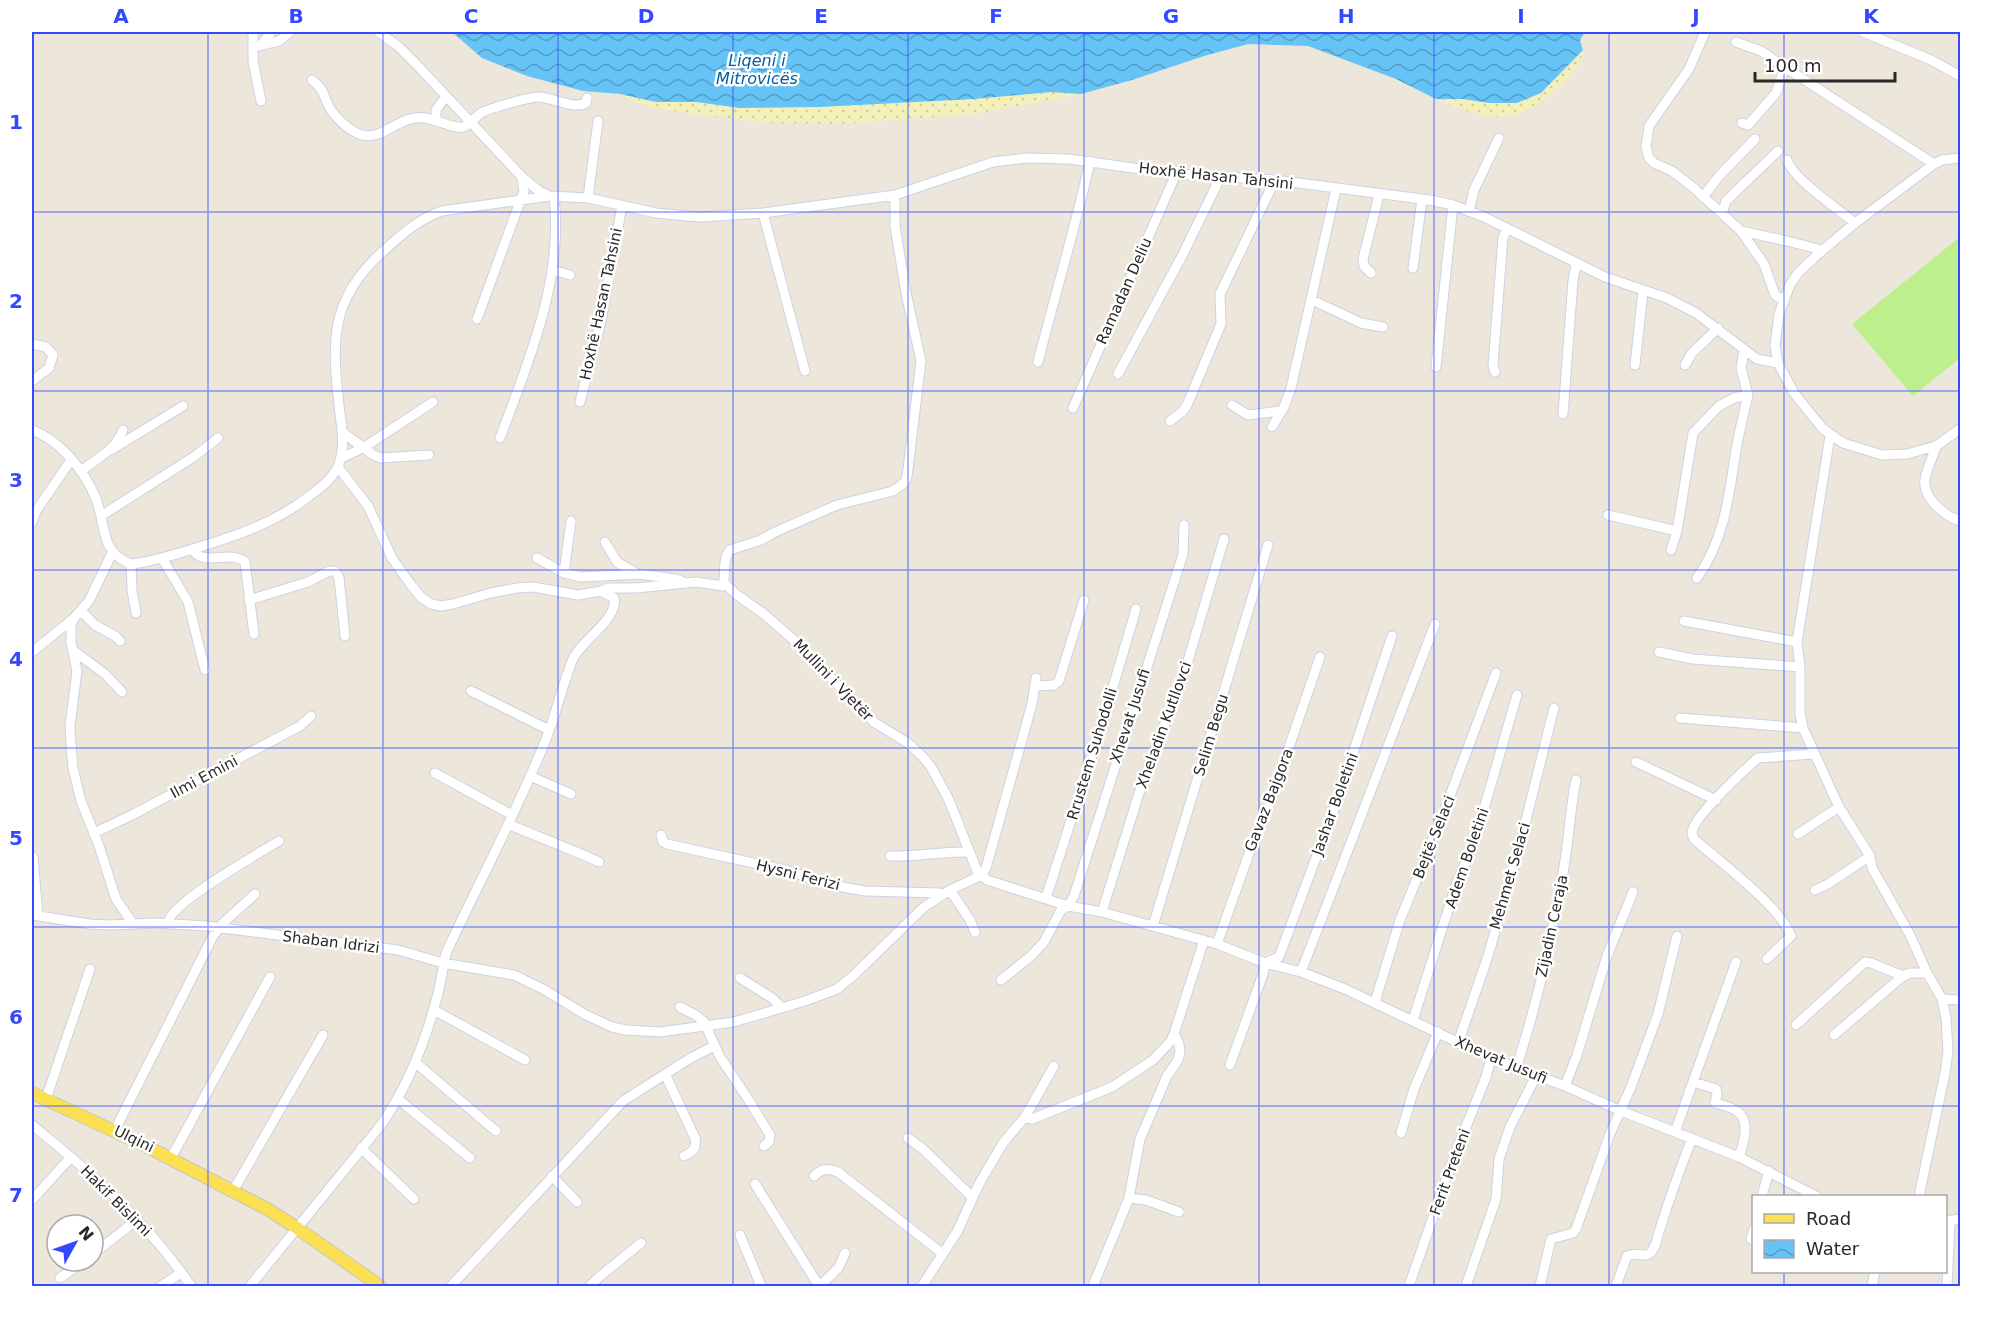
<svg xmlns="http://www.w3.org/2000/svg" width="1992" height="1318" viewBox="0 0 1992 1318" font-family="'DejaVu Sans',sans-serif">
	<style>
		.sand { fill: url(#sand-dots) }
		.pitch { fill: #bdef8d }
		.water { fill: url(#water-waves) }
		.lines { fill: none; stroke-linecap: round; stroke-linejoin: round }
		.minor-casing { stroke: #cfd1e3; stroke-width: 11 }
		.major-casing { stroke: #c7c7c7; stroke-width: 14 }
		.minor { stroke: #fff; stroke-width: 9 }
		.major { stroke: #fae052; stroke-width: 12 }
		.grid { fill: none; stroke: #3449ff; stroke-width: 1.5; stroke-opacity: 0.55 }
		.labels { text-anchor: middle; stroke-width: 5; stroke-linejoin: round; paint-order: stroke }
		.street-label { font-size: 15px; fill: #292929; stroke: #fff }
		.water-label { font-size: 16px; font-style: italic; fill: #045fa2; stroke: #fff }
		.neatline { fill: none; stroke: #3449ff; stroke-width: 2 }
		.grid-label { font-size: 20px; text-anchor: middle; font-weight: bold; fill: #3449ff }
	</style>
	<defs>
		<pattern id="sand-dots" width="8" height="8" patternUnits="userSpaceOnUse" patternTransform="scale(1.5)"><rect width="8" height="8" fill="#f4f0ba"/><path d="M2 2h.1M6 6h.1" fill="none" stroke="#d1cea0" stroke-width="1.8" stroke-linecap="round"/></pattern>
		<pattern id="water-waves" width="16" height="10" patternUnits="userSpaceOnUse" patternTransform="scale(1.5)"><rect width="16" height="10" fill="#65c3f6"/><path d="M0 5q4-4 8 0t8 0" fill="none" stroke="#539ec7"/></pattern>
	</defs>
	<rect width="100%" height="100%" fill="#ede6da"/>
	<!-- sand -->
	<path class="sand" d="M1583 50C1581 65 1569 77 1558 87 1515 129 1486 120 1436 99H1463L1489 103 1565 71Z
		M1051 92 1081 94 975 114 836 124 771 123 694 114 653 108 620 94 656 102H696L740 108 819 107Z"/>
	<!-- pitch -->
	<path class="pitch" d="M1960 237V358L1913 396 1852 324Z"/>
	<!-- water -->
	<path class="water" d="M452 32H1585L1580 40 1583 50 1541 93 1517 103H1489L1463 99H1436L1396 79 1308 46 1248 44 1204 56 1132 80 1081 94 1051 92 974 99 819 107 740 108 696 102H656L620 94 583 91 527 76 482 58Z"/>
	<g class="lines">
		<!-- minor casing -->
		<g class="minor-casing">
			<path id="minor" d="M253 32V61L261 101
				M378 32 398 46 417 65 522 177 539 191 550 196
				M1705 32 1689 69 1649 126 1646 147 1649 158 1654 163 1672 171 1694 188 1741 231 1787 241 1822 250
				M1863 32 1931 60 1960 76
				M1736 42 1761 51 1771 58 1934 164
				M260 46 271 32
				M253 47 279 41 290 32
				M312 80C328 93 322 97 331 110 337 119 349 130 359 134 380 142 395 120 415 118 432 115 452 130 463 127 470 125 475 117 481 113 488 109 529 97 538 97 552 97 574 110 586 103L587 98
				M436 119V110L446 96
				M1742 123 1748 125 1776 93 1785 67
				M1960 158 1942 160 1934 164 1855 223 1817 255 1798 273 1790 285 1779 314 1775 345 1778 363 1794 393 1823 429 1843 443 1882 455 1907 454 1936 446 1960 429
				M1787 160C1793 179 1838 209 1855 223
				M1703 197 1719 176 1755 139
				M588 198 598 121
				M1469 211 1474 190 1499 138
				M763 213 805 371
				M1722 214 1726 201 1778 151
				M1741 231 1764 264 1775 295 1783 300
				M1413 268 1422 199
				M552 270 570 275
				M1371 273 1364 266 1363 259 1379 195
				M1312 300 1361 323 1383 327
				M477 319 524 191 522 178
				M32 344 46 347 53 355 49 368 32 381
				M1038 362C1055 295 1075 229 1090 161
				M1635 365 1643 291
				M1685 365 1692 353 1718 328
				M1436 367 1453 205
				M1495 372 1493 365 1503 238 1507 228
				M1118 374 1183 254 1220 178
				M580 402 601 321 622 206
				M1232 405 1248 415 1280 411
				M1073 408 1176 174
				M1563 414 1573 281 1576 264
				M1170 421 1183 411 1187 405 1221 324 1220 294 1275 180
				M1272 427 1284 407 1291 388 1336 189
				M32 430C60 440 85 471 96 499 107 527 99 551 131 564 152 562 172 555 193 549 236 536 276 523 312 494 323 486 334 477 339 464 346 444 341 425 339 405 332 342 330 301 379 255 399 237 416 220 442 211L550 196 588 198 656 213 687 216 703 217 763 213 895 195 993 162 1026 158 1069 159 1176 174 1275 180 1430 200 1453 205 1484 217 1605 277 1667 298 1696 313 1757 359 1778 363
				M342 432 372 454 380 458 429 455
				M1830 436 1797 642 1800 667V714L1803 728 1839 807 1870 856 1872 868 1910 935 1927 973 1942 999 1946 1018 1948 1051 1945 1073 1919 1196
				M500 438C528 363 564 278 554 197
				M1936 446C1933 457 1927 468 1925 479 1922 498 1945 516 1960 521
				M111 450 183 406
				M341 458 363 448 433 402
				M338 467 368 506 392 558 411 585 421 597 431 604 441 606 453 604 491 593 517 588 533 587 578 595 601 591 608 588H636L696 582 723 586C726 574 722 560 730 550L761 540 773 533 837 505 893 491 904 483 907 477 921 361 906 293 895 226V195
				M81 471C97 458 115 451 123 430
				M1608 515 1677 531
				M101 516 195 456 218 438
				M32 522 36 511 71 460
				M605 542 617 562 634 572
				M192 549C203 568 230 549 245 562L254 634
				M1671 550 1677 531 1693 433 1719 406 1734 398 1748 395 1741 368 1744 350
				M112 553 89 601 74 618 71 625V642L77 671 70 726 71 745 73 768 81 801 98 843 116 899 133 924
				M162 558 188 602 205 670
				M537 558 564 573 581 577 639 574 676 579 683 582
				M131 564 132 590 136 613
				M564 573 571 521
				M1697 578C1725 539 1729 495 1736 450 1739 432 1744 413 1748 395
				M724 583 737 595 764 614 796 642 875 723 908 743 923 757 931 767 949 800 977 871 987 880 1068 906 1102 912 1217 944 1265 963 1301 972 1345 989 1491 1058 1565 1086 1621 1111 1739 1157 1816 1196
				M249 600 308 582 329 571H335L339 578 345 636
				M82 612 95 625 115 636 120 641
				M1684 621 1797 642
				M74 651 105 674 122 692
				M32 652 74 618
				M1659 652 1693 659 1800 667
				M1036 686 1054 685 1059 681 1084 600
				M471 691 549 730
				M1680 718 1803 728
				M1636 762 1716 800
				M435 773 512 815
				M530 776 571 794
				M508 824C538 837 569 848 599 862
				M94 833 132 815 300 726 311 716
				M1798 834 1839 807
				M661 835 663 842 667 844 785 870 837 886 865 891 939 893 942 894
				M890 856C917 857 942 851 969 852
				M33 857 38 916
				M982 875 986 868 1032 704 1036 678
				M950 890 970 920 975 932
				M1815 890 1828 884 1870 856
				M1046 898 1103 721 1136 609
				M1102 912 1140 790 1187 664 1224 539
				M32 915 90 924 110 925 156 923 206 926 398 950 443 963 514 975 543 989 586 1015 612 1027 626 1030 660 1032 734 1022 805 1001 837 989 853 976 924 907 950 890 982 875
				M168 923C169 904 259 853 279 841
				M1153 926 1268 545
				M1217 944 1258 828 1268 808 1320 657
				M1767 959 1791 936C1781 907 1720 862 1695 840 1693 837 1692 836 1692 832 1695 815 1744 770 1758 758L1814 754
				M1301 972 1435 624
				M740 978 772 998 782 1008
				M1001 980 1031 956 1044 942 1061 910 1068 906 1074 896 1183 554 1184 525
				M1942 999 1960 1000
				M1375 1002 1400 920 1442 817 1496 673
				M680 1007 697 1016 704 1022 720 1057 748 1099 770 1135 769 1142 764 1146
				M434 1010 525 1060
				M1413 1020 1457 882 1474 843 1517 695
				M1796 1025 1865 962 1871 963 1903 976 1910 973H1927
				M1834 1035 1903 976
				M1458 1043 1488 956 1517 856 1554 708
				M416 1063 496 1131
				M1230 1065 1263 974 1265 963 1279 957 1336 804 1392 636
				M1516 1069C1537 1003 1553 935 1564 867 1569 838 1570 809 1576 780
				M665 1074 695 1138C697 1148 693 1152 684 1156
				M1693 1082 1716 1089 1717 1094 1715 1103C1722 1105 1732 1107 1738 1112 1751 1122 1743 1145 1739 1157
				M1565 1086 1577 1055 1607 956 1633 892
				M46 1099 90 969
				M398 1099 470 1158
				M1025 1117 1032 1119 1112 1087 1153 1060 1171 1041 1174 1034 1204 940
				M32 1125C92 1173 147 1222 191 1286
				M115 1130 213 936 224 922 255 894
				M1675 1132 1736 962
				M1401 1133 1414 1089 1438 1032
				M908 1138 923 1149 972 1197
				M361 1148 414 1199
				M171 1158 270 977
				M552 1176 577 1202
				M814 1176C823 1168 827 1168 838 1172L943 1254
				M755 1184 819 1286
				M233 1191 323 1035
				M1762 1196 1769 1171
				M1129 1198 1146 1200 1179 1212
				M32 1200 71 1157
				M1946 1221 1960 1219
				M740 1235 761 1286
				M1751 1239 1754 1229
				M93 1254 138 1219
				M60 1278 84 1261
				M161 1286 181 1273
				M250 1286 381 1125C408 1086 425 1043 437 997 442 981 442 966 447 951 480 880 517 812 546 739 556 714 562 687 572 661 579 642 619 619 614 598L601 591
				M451 1286 623 1101 689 1059 714 1046
				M590 1286 599 1277 641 1243
				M820 1286 839 1267 845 1253
				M922 1286 957 1232 979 1184 1003 1143 1025 1117 1054 1066
				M1093 1286 1129 1198 1140 1139 1167 1076 1178 1060 1180 1052 1179 1044 1174 1034
				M1409 1286 1455 1154 1486 1077 1491 1058
				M1466 1286 1496 1199 1499 1159 1510 1127 1536 1076
				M1540 1286 1551 1239 1573 1233 1576 1229 1610 1134 1631 1087 1658 1014 1677 936
				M1616 1286 1627 1256C1635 1252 1644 1257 1649 1254 1655 1250 1657 1239 1659 1232 1669 1200 1680 1169 1692 1138
				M1872 1286 1875 1272
				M1947 1286 1950 1221"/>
		</g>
		<!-- major casing -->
		<g class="major-casing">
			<path id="major" d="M32 1093 144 1145 269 1210 297 1228 380 1286"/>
		</g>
		<!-- minor -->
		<use href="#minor" class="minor"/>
		<!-- major -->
		<use href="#major" class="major"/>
	</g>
	<!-- grid -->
	<path class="grid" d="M208 32V1286M383 32V1286M558 32V1286M733 32V1286M908 32V1286M1084 32V1286M1259 32V1286M1434 32V1286M1609 32V1286M1784 32V1196M32 212H1960M32 391H1960M32 570H1960M32 748H1960M32 927H1960M32 1106H1960M1784 1272V1286"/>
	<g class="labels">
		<!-- street labels -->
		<g class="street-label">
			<text transform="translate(1216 176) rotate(6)" y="5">Hoxhë Hasan Tahsini</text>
			<text transform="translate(1124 291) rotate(-66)" y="5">Ramadan Deliu</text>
			<text transform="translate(601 304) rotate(-78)" y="5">Hoxhë Hasan Tahsini</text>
			<text transform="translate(833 680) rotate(46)" y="5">Mullini i Vjetër</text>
			<text transform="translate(1130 716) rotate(-72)" y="5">Xhevat Jusufi</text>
			<text transform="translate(1164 725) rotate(-70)" y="5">Xheladin Kutllovci</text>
			<text transform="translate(1211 735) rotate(-73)" y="5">Selim Begu</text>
			<text transform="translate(1092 754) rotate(-73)" y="5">Rrustem Suhodolli</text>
			<text transform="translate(204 777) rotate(-28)" y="5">Ilmi Emini</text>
			<text transform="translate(1269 800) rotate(-69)" y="5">Gavaz Bajgora</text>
			<text transform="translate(1335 804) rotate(-70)" y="5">Jashar Boletini</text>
			<text transform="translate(1434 837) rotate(-68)" y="5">Bejtë Selaci</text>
			<text transform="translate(1467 858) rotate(-71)" y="5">Adem Boletini</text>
			<text transform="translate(798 875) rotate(14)" y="5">Hysni Ferizi</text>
			<text transform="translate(1510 876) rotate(-74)" y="5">Mehmet Selaci</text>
			<text transform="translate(1552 926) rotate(-78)" y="5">Zijadin Ceraja</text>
			<text transform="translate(331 942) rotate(7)" y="5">Shaban Idrizi</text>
			<text transform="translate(1501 1060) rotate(23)" y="5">Xhevat Jusufi</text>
			<text transform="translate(134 1139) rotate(26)" y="5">Ulqini</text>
			<text transform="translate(1450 1172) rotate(-70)" y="5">Ferit Preteni</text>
			<text transform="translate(116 1201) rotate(45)" y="5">Hakif Bislimi</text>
		</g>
		<!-- water labels -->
		<g class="water-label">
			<text x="757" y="66">Liqeni i<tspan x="757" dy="18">Mitrovicës</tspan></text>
		</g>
	</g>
	<!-- border -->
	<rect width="1992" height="1318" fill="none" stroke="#ffffff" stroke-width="66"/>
	<!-- legend -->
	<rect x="1752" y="1195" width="195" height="78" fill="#ffffff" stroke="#a9a9a9" stroke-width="1.5"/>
	<rect x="1764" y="1214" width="30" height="9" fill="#fae052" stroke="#a9a9a9" stroke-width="1.5"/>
	<text x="1806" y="1225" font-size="18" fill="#292929">Road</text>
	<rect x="1764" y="1240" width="30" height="18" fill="url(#water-waves)" stroke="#a9a9a9" stroke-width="1.5"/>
	<text x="1806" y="1255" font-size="18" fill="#292929">Water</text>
	<!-- north arrow -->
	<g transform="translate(75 1243) rotate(50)"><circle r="28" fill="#ffffff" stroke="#a9a9a9" stroke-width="1.5"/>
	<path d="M0-4.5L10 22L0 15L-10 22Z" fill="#3449ff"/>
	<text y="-9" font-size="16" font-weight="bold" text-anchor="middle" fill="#292929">N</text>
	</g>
	<!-- scale -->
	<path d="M1755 72v9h140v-9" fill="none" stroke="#292929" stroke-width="3"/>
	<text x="1764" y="72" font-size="18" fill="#292929" stroke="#ffffff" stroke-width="4.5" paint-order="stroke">100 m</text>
	<rect x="33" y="33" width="1926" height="1252" class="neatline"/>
	<g class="grid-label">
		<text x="121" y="23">A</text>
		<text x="296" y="23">B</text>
		<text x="471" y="23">C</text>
		<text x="646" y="23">D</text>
		<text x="821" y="23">E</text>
		<text x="996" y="23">F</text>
		<text x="1171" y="23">G</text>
		<text x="1346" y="23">H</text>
		<text x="1521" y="23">I</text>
		<text x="1696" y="23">J</text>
		<text x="1871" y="23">K</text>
		<text x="16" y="129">1</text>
		<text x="16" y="308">2</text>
		<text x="16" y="487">3</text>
		<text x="16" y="666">4</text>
		<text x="16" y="845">5</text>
		<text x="16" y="1024">6</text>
		<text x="16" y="1202">7</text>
	</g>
</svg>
